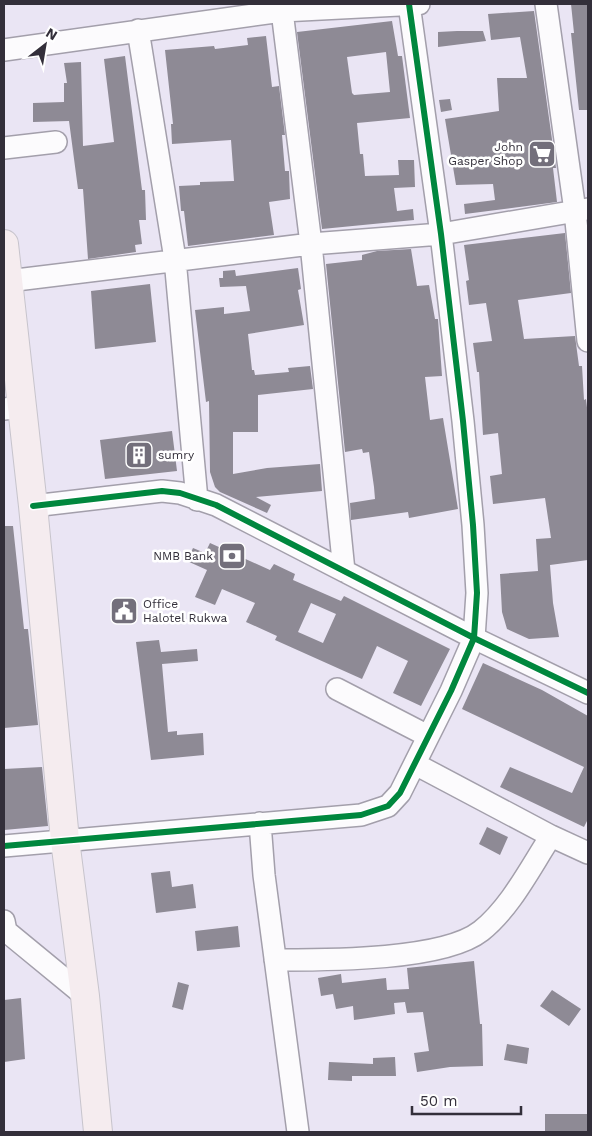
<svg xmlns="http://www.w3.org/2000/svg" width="592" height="1136" viewBox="0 0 592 1136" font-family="'Work Sans',sans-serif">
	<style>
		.building { fill: #8e8a95; fill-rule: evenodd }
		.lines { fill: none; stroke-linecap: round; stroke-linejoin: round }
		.minor-casing { stroke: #a39fab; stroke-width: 24 }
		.highway-casing { stroke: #c7c4cc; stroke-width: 30 }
		.minor { stroke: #fcfbfd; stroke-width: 21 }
		.highway { stroke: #f5ecef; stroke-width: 28 }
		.cycleway-casing { stroke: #fff; stroke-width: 9 }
		.cycleway { stroke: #00873e; stroke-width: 6 }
		.labels { text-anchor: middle; stroke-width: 5; stroke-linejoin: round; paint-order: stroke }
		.poi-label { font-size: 12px; fill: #332f3a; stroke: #fff; text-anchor: end }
	</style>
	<rect width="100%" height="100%" fill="#eae5f4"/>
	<!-- building -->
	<path class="building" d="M571 4H588V110H579L571 33H574Z
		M534 11 556 168H553L557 202 465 214 464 204 495 200 493 184 456 185 445 119 499 111 497 78H527L520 37 491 40 488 14Z
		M392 21 398 56H402L410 118 357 123 360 154H363L365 176 399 175 398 160H414L415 187 394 188 397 211 413 209 414 220 322 229 297 32ZM386 52 390 92 354 95 352 93 347 57Z
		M457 31H483L486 41 438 47V32Z
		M266 36 272 87 279 86 285 135H282L285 171H289L290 199 269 202 274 235 188 246 184 211H181L179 186 200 185V182L234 181 231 140 172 144 171 124H173L165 50 214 46 215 49 248 45 247 38Z
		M125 56 142 190H145L146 220H139L142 244 135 245 136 252 88 259 83 189H78L69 121 33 122V103L64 102V83H67L64 63 81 62 83 146 114 142 104 59Z
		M450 99 452 110 441 112 439 100Z
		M565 233 571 293 518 300 524 339 575 336 579 366H582L584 400 586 399 588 416V560L550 565 553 603 559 637 529 639 507 629 502 612 500 574 538 571 536 539 551 538 545 498 493 504 490 476 502 474 498 433 483 435 479 372H477L473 343 492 341 486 303 469 305 466 281 469 280 464 245Z
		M411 249 417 286 429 285 435 319H438L442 376 425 377 430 420 443 418 458 509 409 518 408 512 351 520 350 503 375 499 374 487 369 452 363 453 362 449 345 452 326 264 362 260V255L377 251Z
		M298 268 301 289 298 290 304 325 248 334 252 370H254L255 375 289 372 288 368 310 366 313 389 258 395V432H233V474L267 468 320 464 322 491 256 497 271 505 267 513 220 492 215 487 210 472 209 401 206 402 195 310 224 307V314L250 311 246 286 220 287 219 278H223V271L235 270 236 276Z
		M150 284 156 342 95 349 91 291Z
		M172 431 177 471 105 479 100 440Z
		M4 526H13L24 629H28L38 725 4 728Z
		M210 543 270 570 274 564 295 574 293 580 341 601 344 596 450 649 421 706 393 693 408 661 377 646 362 679 275 640 277 636 246 622 255 603 222 589 215 605 195 597 207 570 187 561 193 548 205 553ZM311 603 336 614 323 643 298 632Z
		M159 640 161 652 197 649 198 661 162 664 168 732 177 731V735L203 733 204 755 151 760 136 642Z
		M483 663 542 690 588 716V819L584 827 500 787 510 767 572 793 584 767 462 709Z
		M42 767 48 826 4 830V769Z
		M487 827 508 837 500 855 479 844Z
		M170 871 172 887 193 884 196 908 156 913 151 873Z
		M238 926 240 947 197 951 195 931Z
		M474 961 480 1024H482L483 1066 450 1067 417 1072 414 1053 429 1051 423 1012 407 1013 405 1002 394 1003 395 1014 354 1020 353 1006 336 1009 333 994 321 996 318 978 341 974 342 983 386 978 387 990 409 989 407 968Z
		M178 982 189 985 183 1010 172 1007Z
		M552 990 581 1009 569 1026 540 1006Z
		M21 998 25 1059 4 1062V1000Z
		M507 1044 529 1048 527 1064 504 1060Z
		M395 1057 396 1076H352V1081L328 1080 329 1062 373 1064V1058Z
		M545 1114H588V1131H545Z"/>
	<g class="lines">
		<!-- minor casing -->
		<g class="minor-casing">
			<path id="minor" d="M546 4 575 211 588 341
				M282 11 311 244 344 571
				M138 30 175 259 197 500
				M4 50 282 11 419 4
				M4 148 56 142
				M8 281 311 244 441 234 588 209
				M4 409 22 407
				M33 506 162 491 180 493 216 505 474 638 588 693
				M337 689 428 736
				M415 764 551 836 588 853
				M260 823 264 875 298 1132
				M4 846 361 815 388 806 400 793 451 691 474 638 477 593 473 525 463 421 441 234 409 4
				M4 921 6 931 85 996
				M275 960C324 960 443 961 481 931 511 907 530 868 551 836"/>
		</g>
		<!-- highway casing -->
		<g class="highway-casing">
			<path id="highway" d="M4 244 33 506 65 840 85 996 98 1132"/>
		</g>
		<!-- minor -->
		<use href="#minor" class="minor"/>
		<!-- highway -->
		<use href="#highway" class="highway"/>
		<!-- cycleway casing -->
		<g class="cycleway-casing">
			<path id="cycleway" d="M33 506 162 491 180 493 216 505 474 638 588 693
				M4 846 361 815 388 806 400 793 451 691 474 638 477 593 473 525 463 421 441 234 409 4"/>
		</g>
		<!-- cycleway -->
		<use href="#cycleway" class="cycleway"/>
	</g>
	<!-- icons -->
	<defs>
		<g id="supermarket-square" transform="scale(1.4375)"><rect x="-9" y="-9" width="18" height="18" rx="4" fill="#736f7b" stroke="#fff"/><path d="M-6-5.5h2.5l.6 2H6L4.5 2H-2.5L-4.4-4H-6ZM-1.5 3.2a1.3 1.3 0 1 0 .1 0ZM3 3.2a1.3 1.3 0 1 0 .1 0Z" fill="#fff"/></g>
		<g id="building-square" transform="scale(1.4375)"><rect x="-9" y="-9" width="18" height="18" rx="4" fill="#736f7b" stroke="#fff"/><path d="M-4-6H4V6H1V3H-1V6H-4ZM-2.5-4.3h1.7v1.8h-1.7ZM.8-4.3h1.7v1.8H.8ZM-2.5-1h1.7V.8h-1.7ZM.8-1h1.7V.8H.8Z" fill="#fff"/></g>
		<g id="bank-square" transform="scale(1.4375)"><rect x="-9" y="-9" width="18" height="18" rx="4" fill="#736f7b" stroke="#fff"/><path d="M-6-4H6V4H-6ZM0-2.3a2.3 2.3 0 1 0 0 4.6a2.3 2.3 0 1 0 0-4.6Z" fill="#fff"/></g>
		<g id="civic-square" transform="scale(1.4375)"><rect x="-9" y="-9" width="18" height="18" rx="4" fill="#736f7b" stroke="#fff"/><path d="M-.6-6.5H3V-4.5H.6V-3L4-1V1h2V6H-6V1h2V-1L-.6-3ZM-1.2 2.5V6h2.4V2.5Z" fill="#fff"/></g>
	</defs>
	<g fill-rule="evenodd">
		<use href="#supermarket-square" x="542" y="154"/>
		<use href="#building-square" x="139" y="455"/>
		<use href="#bank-square" x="232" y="556"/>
		<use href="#civic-square" x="124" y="611"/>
	</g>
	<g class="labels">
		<!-- poi labels -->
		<g class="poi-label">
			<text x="523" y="151">John<tspan x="523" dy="14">Gasper Shop</tspan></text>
			<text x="158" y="459" text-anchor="start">sumry</text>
			<text x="213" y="560">NMB Bank</text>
			<text x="143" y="608" text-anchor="start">Office<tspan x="143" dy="14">Halotel Rukwa</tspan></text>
		</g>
	</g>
	<!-- border -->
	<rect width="592" height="1136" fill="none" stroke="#332f3a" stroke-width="10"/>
	<!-- north arrow -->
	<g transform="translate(45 45) rotate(31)" stroke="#ffffff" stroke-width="4" paint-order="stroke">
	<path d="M0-4L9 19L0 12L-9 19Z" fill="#332f3a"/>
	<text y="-8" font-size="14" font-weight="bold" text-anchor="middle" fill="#332f3a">N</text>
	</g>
	<!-- scale -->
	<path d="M412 1106v8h109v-8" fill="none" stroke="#332f3a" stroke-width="2.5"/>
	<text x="420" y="1106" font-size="15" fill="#332f3a" stroke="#ffffff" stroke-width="4" paint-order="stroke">50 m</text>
</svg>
